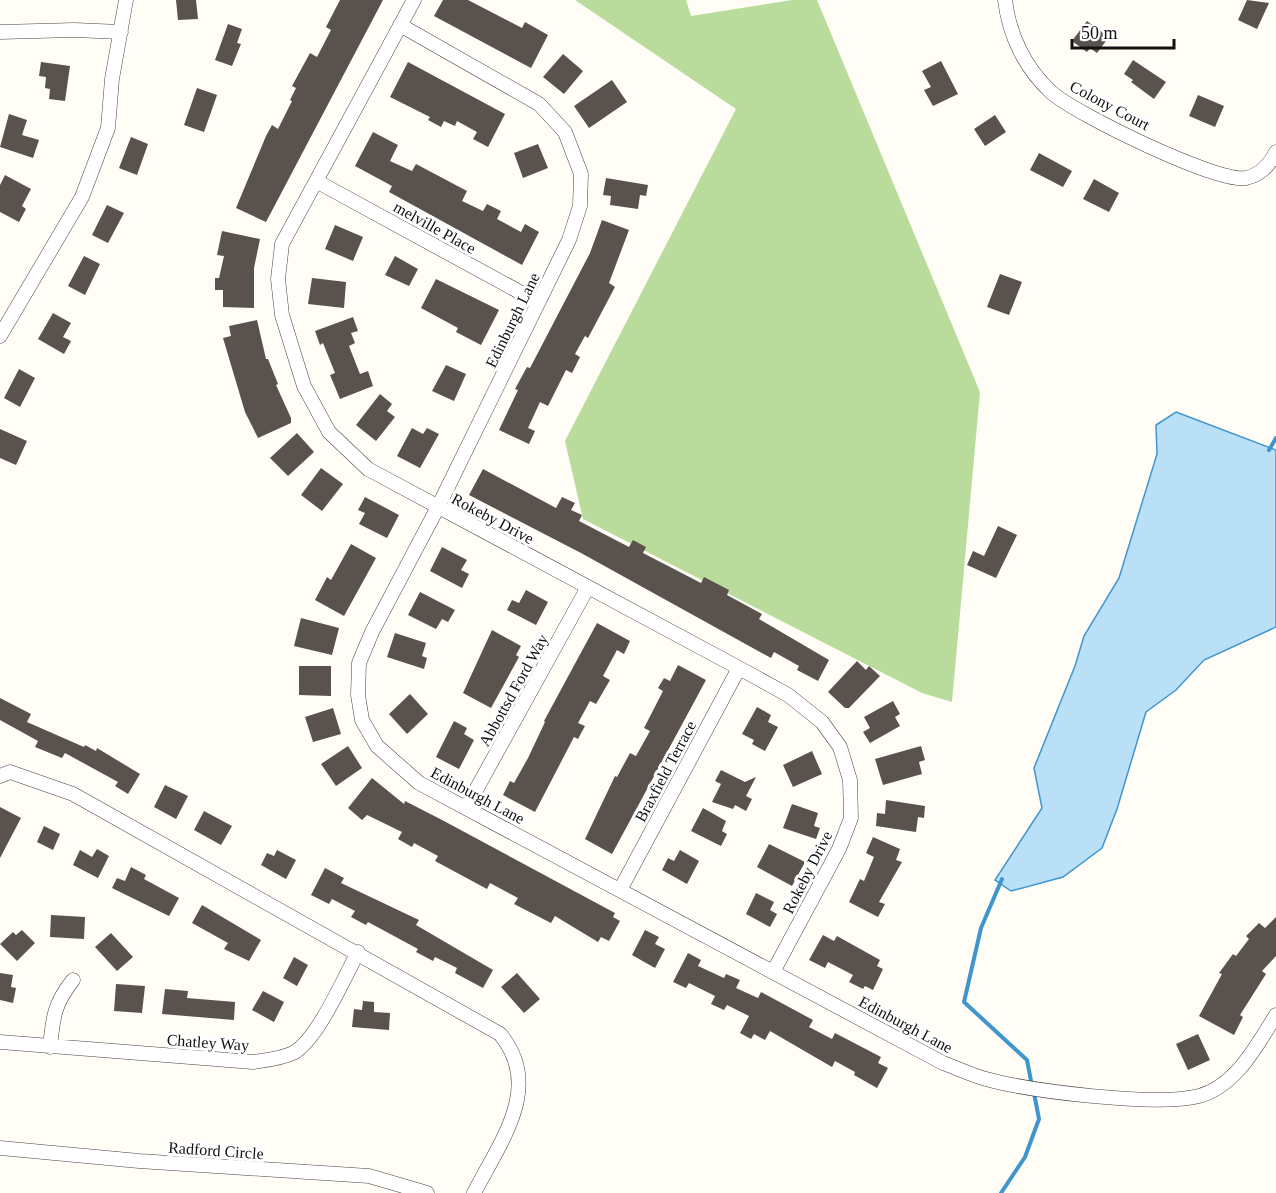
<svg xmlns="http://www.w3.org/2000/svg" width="1276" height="1193" viewBox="0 0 1276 1193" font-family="Georgia,serif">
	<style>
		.forest { fill: #b9dc9c }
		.water { fill: #b9e0f7; stroke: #3f96cf; stroke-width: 1.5 }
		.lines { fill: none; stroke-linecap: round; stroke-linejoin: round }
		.stream { stroke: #3f96cf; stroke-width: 4 }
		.building { fill: #5a524d }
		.street-casing { stroke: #444; stroke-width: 15 }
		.street { stroke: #fff; stroke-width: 14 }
		.labels { text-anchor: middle; stroke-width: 6; stroke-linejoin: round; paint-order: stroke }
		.street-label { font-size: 16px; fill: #111; stroke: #fff }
	</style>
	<rect width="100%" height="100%" fill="#fffdf5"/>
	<!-- forest -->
	<path class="forest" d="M575 0H686L691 16 792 0H817L980 392 952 702 922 693 583 519 565 441 736 109Z"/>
	<!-- water -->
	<path class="water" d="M1176 412 1276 450V627L1204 660 1176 690 1146 712 1117 809 1102 848 1063 877 1011 891 995 880 1042 808 1034 768 1075 666 1084 636 1119 578 1157 454 1156 425Z"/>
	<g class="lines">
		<!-- stream -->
		<path class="stream" d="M1269 450 1276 438
			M1002 879 981 928 964 1002 1027 1060 1032 1086
			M1001 1193 1025 1157 1039 1119 1034 1093"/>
	</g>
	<!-- building -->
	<path class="building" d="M176 0H196L198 19 178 20Z
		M340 0H383L266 222 236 208 266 136 272 125 278 129 292 101 290 100 296 88 292 86 310 53 317 57 331 30 326 27Z
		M443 0H468L522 28 525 22 548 35 531 68 434 16Z
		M1247 0 1269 3 1257 29 1238 20Z
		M1087 21 1109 37 1097 53 1090 48 1087 52 1072 41Z
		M228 24 242 29 237 43 241 44 232 66 215 60Z
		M563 54 583 71 564 94 543 77Z
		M1133 60 1166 82 1154 99 1131 82 1133 80 1124 74Z
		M941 61 958 94 933 106 924 90 931 87 922 71Z
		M41 62 70 66 65 101 49 99 50 89 45 88 46 77 39 76Z
		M408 62 505 114 488 147 473 139 477 132 457 121 455 126 444 121 441 127 428 120 430 117 390 97Z
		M612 80 627 102 589 128 574 106Z
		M197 88 217 95 204 132 184 125Z
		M1198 95 1224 106 1215 127 1189 116Z
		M9 114 27 120 22 135 39 140 33 158 0 147Z
		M995 115 1006 132 985 146 974 129Z
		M373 132 398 145 390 161 412 171 416 164 467 191 462 201 483 211 487 204 501 211 497 219 521 232 525 224 539 232 522 265 389 192 392 186 355 166Z
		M131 137 148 144 137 175 119 168Z
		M538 144 548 168 523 178 514 153Z
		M1039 153 1072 171 1063 187 1030 170Z
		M5 175 31 189 22 206 26 209 19 222 0 212V185Z
		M606 178 648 185 646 196 640 195 638 209 610 205 611 196 603 195Z
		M1094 179 1119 193 1109 212 1083 199Z
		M107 205 124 213 108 243 92 235Z
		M602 220 629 230 609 283 615 287 588 338 585 336 575 354 580 357 572 373 566 370 548 406 540 402 528 428 535 431 529 444 499 430 518 390 515 389 527 367 530 368 590 253Z
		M335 225 363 237 353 261 325 249Z
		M222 231 260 239 254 268V308L223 307V290H215V278H219L224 256 217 255Z
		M84 256 100 264 85 295 68 286Z
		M395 256 418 269 409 286 385 275Z
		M1000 274 1022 282 1009 315 987 307Z
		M312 278 346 282 344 308 308 304Z
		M436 279 499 310 481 345 456 332 458 328 421 308Z
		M53 313 71 323 63 337 71 341 64 354 38 339Z
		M353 317 358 331 351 333 355 343 349 346 360 374 368 371 373 386 340 399 330 375 335 373 323 343 320 345 315 331Z
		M257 320 266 359H268L278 384 276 385 291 418V423L258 438 245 412 223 338 231 336 229 326Z
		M446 365 466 374 454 401 432 391Z
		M19 369 35 378 20 407 4 398Z
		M380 394 392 404 387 411 395 417 376 441 356 425Z
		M412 428 423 434 427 428 439 434 420 468 397 456Z
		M0 429 27 441 16 465 0 458Z
		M297 433 314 452 288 476 270 458Z
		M321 468 343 484 322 511 301 495Z
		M483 469 556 508 562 497 575 503 571 510 582 515 579 521 629 547 633 540 646 547 643 553 701 583 704 577 729 590 727 595 762 614 759 619 829 660 818 681 797 670 799 666 774 652 771 658 581 553 469 495Z
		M365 497 399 515 387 538 359 524 365 513 358 510Z
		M998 526 1017 535 996 578 967 565 973 551 984 556Z
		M351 544 376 558 344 616 315 600 327 577 331 580Z
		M442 547 467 560 461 570 469 574 462 588 430 571Z
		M526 590 548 602 536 625 507 610 512 600 519 603Z
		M420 592 455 610 448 622 442 619 436 629 408 615Z
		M301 618 339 628 332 655 294 646Z
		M597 623 630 641 624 654 617 650 603 676 610 680 596 704 590 701 578 723 585 726 578 739 574 737 535 812 503 795 510 781 514 783 528 758 545 722 544 721Z
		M492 630 521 646 516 655 519 657 491 708 463 693Z
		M395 633 426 643 422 656 427 658 424 669 387 657Z
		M857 661 866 670 869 666 880 676 849 708H845L828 692Z
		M678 665 706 680 612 854 585 839 615 776 617 777 630 753 636 756 650 731 644 728 663 691 658 688 664 678 670 681Z
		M299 666H331V696L299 695Z
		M410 694 428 714 407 734 389 714Z
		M0 698 31 714 27 722 84 747 85 745 96 751 97 748 140 774 128 794 115 786 118 782 65 753 62 758 35 747 38 741 0 720Z
		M893 701 900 714 895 717 900 726 870 743 863 732 870 728 864 717Z
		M757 707 771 715 768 722 778 727 765 751 752 744 754 740 742 734Z
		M333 708 341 734 313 742 305 717Z
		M454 721 467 728 464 734 474 740 459 769 436 757Z
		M348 746 362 768 336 786 321 764Z
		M921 746 925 760 919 762 922 774 883 785 875 759Z
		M812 751 822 774 793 787 783 765Z
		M721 770 745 782 756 777 746 796 752 799 746 811 735 805 733 809 712 802 721 784 715 781Z
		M372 778 404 804 405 801 444 821 615 913 613 917 620 921 609 941 601 937 598 942 555 916 551 923 514 904 518 898 490 883 487 889 435 861 438 856 414 843 412 847 398 839 402 832 367 815 362 820 348 808Z
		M165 785 188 796 176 819 154 807Z
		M886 800 925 806 924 818 918 817 916 832 876 826 877 813 885 814Z
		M792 804 818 813 814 826 820 828 816 839 783 828Z
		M0 807 21 818 0 858Z
		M703 808 726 821 722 831 727 834 721 846 691 831Z
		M204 811 232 826 221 845 194 830Z
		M44 826 60 834 53 850 37 842Z
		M873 837 900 849 896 860 902 862 879 902 885 904 878 917 849 902 860 879 864 881 874 857 866 853Z
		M769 844 805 862 792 886 757 867Z
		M97 849 109 856 98 878 73 865 80 850 92 857Z
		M277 850 296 860 286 879 261 865 267 853 274 856Z
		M680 850 699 861 687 884 662 870 668 858 674 861Z
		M131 867 146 875 144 879 179 898 169 916 112 888 117 878 125 881Z
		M325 868 344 878 341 883 419 920 416 925 493 970 483 988 455 973 457 968 435 957 433 961 416 952 418 949 368 922 366 925 351 917 355 911 332 899 329 904 311 895Z
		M756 893 774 902 770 910 777 914 770 927 746 914Z
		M202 905 261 940 249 961 224 949 228 943 192 923Z
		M51 915 85 917 84 939 50 937Z
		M1276 917V956L1262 971 1266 974 1240 1015 1243 1017 1234 1035 1199 1016 1222 974 1219 973 1233 954 1236 956 1249 939 1246 936 1259 923 1265 928Z
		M22 930 35 943 17 961 0 944 13 932 16 935Z
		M645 930 659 937 655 944 665 949 655 968 632 955Z
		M111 933 133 957 117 971 95 947Z
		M823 935 834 941 837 936 880 960 877 966 883 969 873 990 865 986 863 989 849 982 853 975 828 962 825 968 809 960Z
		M688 953 701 960 698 966 724 978 726 974 740 980 736 988 758 998 761 992 813 1020 809 1027 832 1039 835 1033 881 1057 878 1063 888 1068 877 1088 854 1075 855 1072 835 1061 832 1067 770 1031 765 1040 754 1034 751 1039 740 1033 749 1016 727 1005 724 1010 711 1004 715 996 689 983 686 988 673 982Z
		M294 957 308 965 297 986 283 978Z
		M0 973 13 975 11 987 16 988 13 1003 0 1000Z
		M517 973 540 999 524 1013 501 987Z
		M116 984 145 986 142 1013 114 1011Z
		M165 989 188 991 187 998 235 1002 234 1020 162 1014Z
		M263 991 284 1002 274 1022 252 1010Z
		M363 1001 374 1002V1012L390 1013 389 1030 352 1027 354 1009 362 1010Z
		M1198 1034 1210 1060 1188 1070 1176 1044Z"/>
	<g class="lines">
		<!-- street casing -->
		<g class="street-casing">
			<path id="street" d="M414 0 282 244 278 279 282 315 304 386 329 432 368 469 739 668 788 695 822 722 840 747 850 780 851 818 839 849 773 972
				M1005 0C1009 35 1025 68 1051 92 1075 114 1217 183 1246 178 1260 175 1270 164 1276 152
				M400 25 539 104 565 132 581 174 580 206 569 240 438 507 372 632 359 663 358 695 362 720 377 746 419 783 943 1063C957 1068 971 1075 986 1079 1030 1091 1156 1107 1199 1096 1236 1086 1257 1045 1276 1015
				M0 32 74 30 121 32
				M316 181 538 302
				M0 336 82 197 108 128 112 79 126 0
				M0 776 10 772 73 794 500 1034C544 1087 500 1142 474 1193
				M466 808 588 587
				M620 890 739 668
				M0 1042 253 1062C267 1060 280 1059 293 1053 317 1041 345 976 358 952
				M50 1047C53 1017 54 1004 73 980
				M0 1148 139 1161 369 1176 427 1193"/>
		</g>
		<!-- street -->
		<use href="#street" class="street"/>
	</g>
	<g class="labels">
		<!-- street labels -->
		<g class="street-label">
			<text transform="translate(1110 105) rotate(28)" y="6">Colony Court</text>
			<text transform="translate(435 227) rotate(29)" y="6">melville Place</text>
			<text transform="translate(512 320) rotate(-64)" y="6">Edinburgh Lane</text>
			<text transform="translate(493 518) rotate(28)" y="6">Rokeby Drive</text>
			<text transform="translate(513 690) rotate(-61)" y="6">Abbottsd Ford Way</text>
			<text transform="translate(665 771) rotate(-62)" y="6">Braxfield Terrace</text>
			<text transform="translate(478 795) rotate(28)" y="6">Edinburgh Lane</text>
			<text transform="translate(807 872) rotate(-63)" y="6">Rokeby Drive</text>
			<text transform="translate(906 1024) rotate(28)" y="6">Edinburgh Lane</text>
			<text transform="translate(208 1042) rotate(4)" y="6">Chatley Way</text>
			<text transform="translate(216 1150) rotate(4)" y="6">Radford Circle</text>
		</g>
	</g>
	<!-- scale -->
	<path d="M1072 39v9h102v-9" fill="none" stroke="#111111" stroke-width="3"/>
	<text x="1081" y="39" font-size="18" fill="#111111" stroke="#ffffff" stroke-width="4.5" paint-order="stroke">50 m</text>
</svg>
